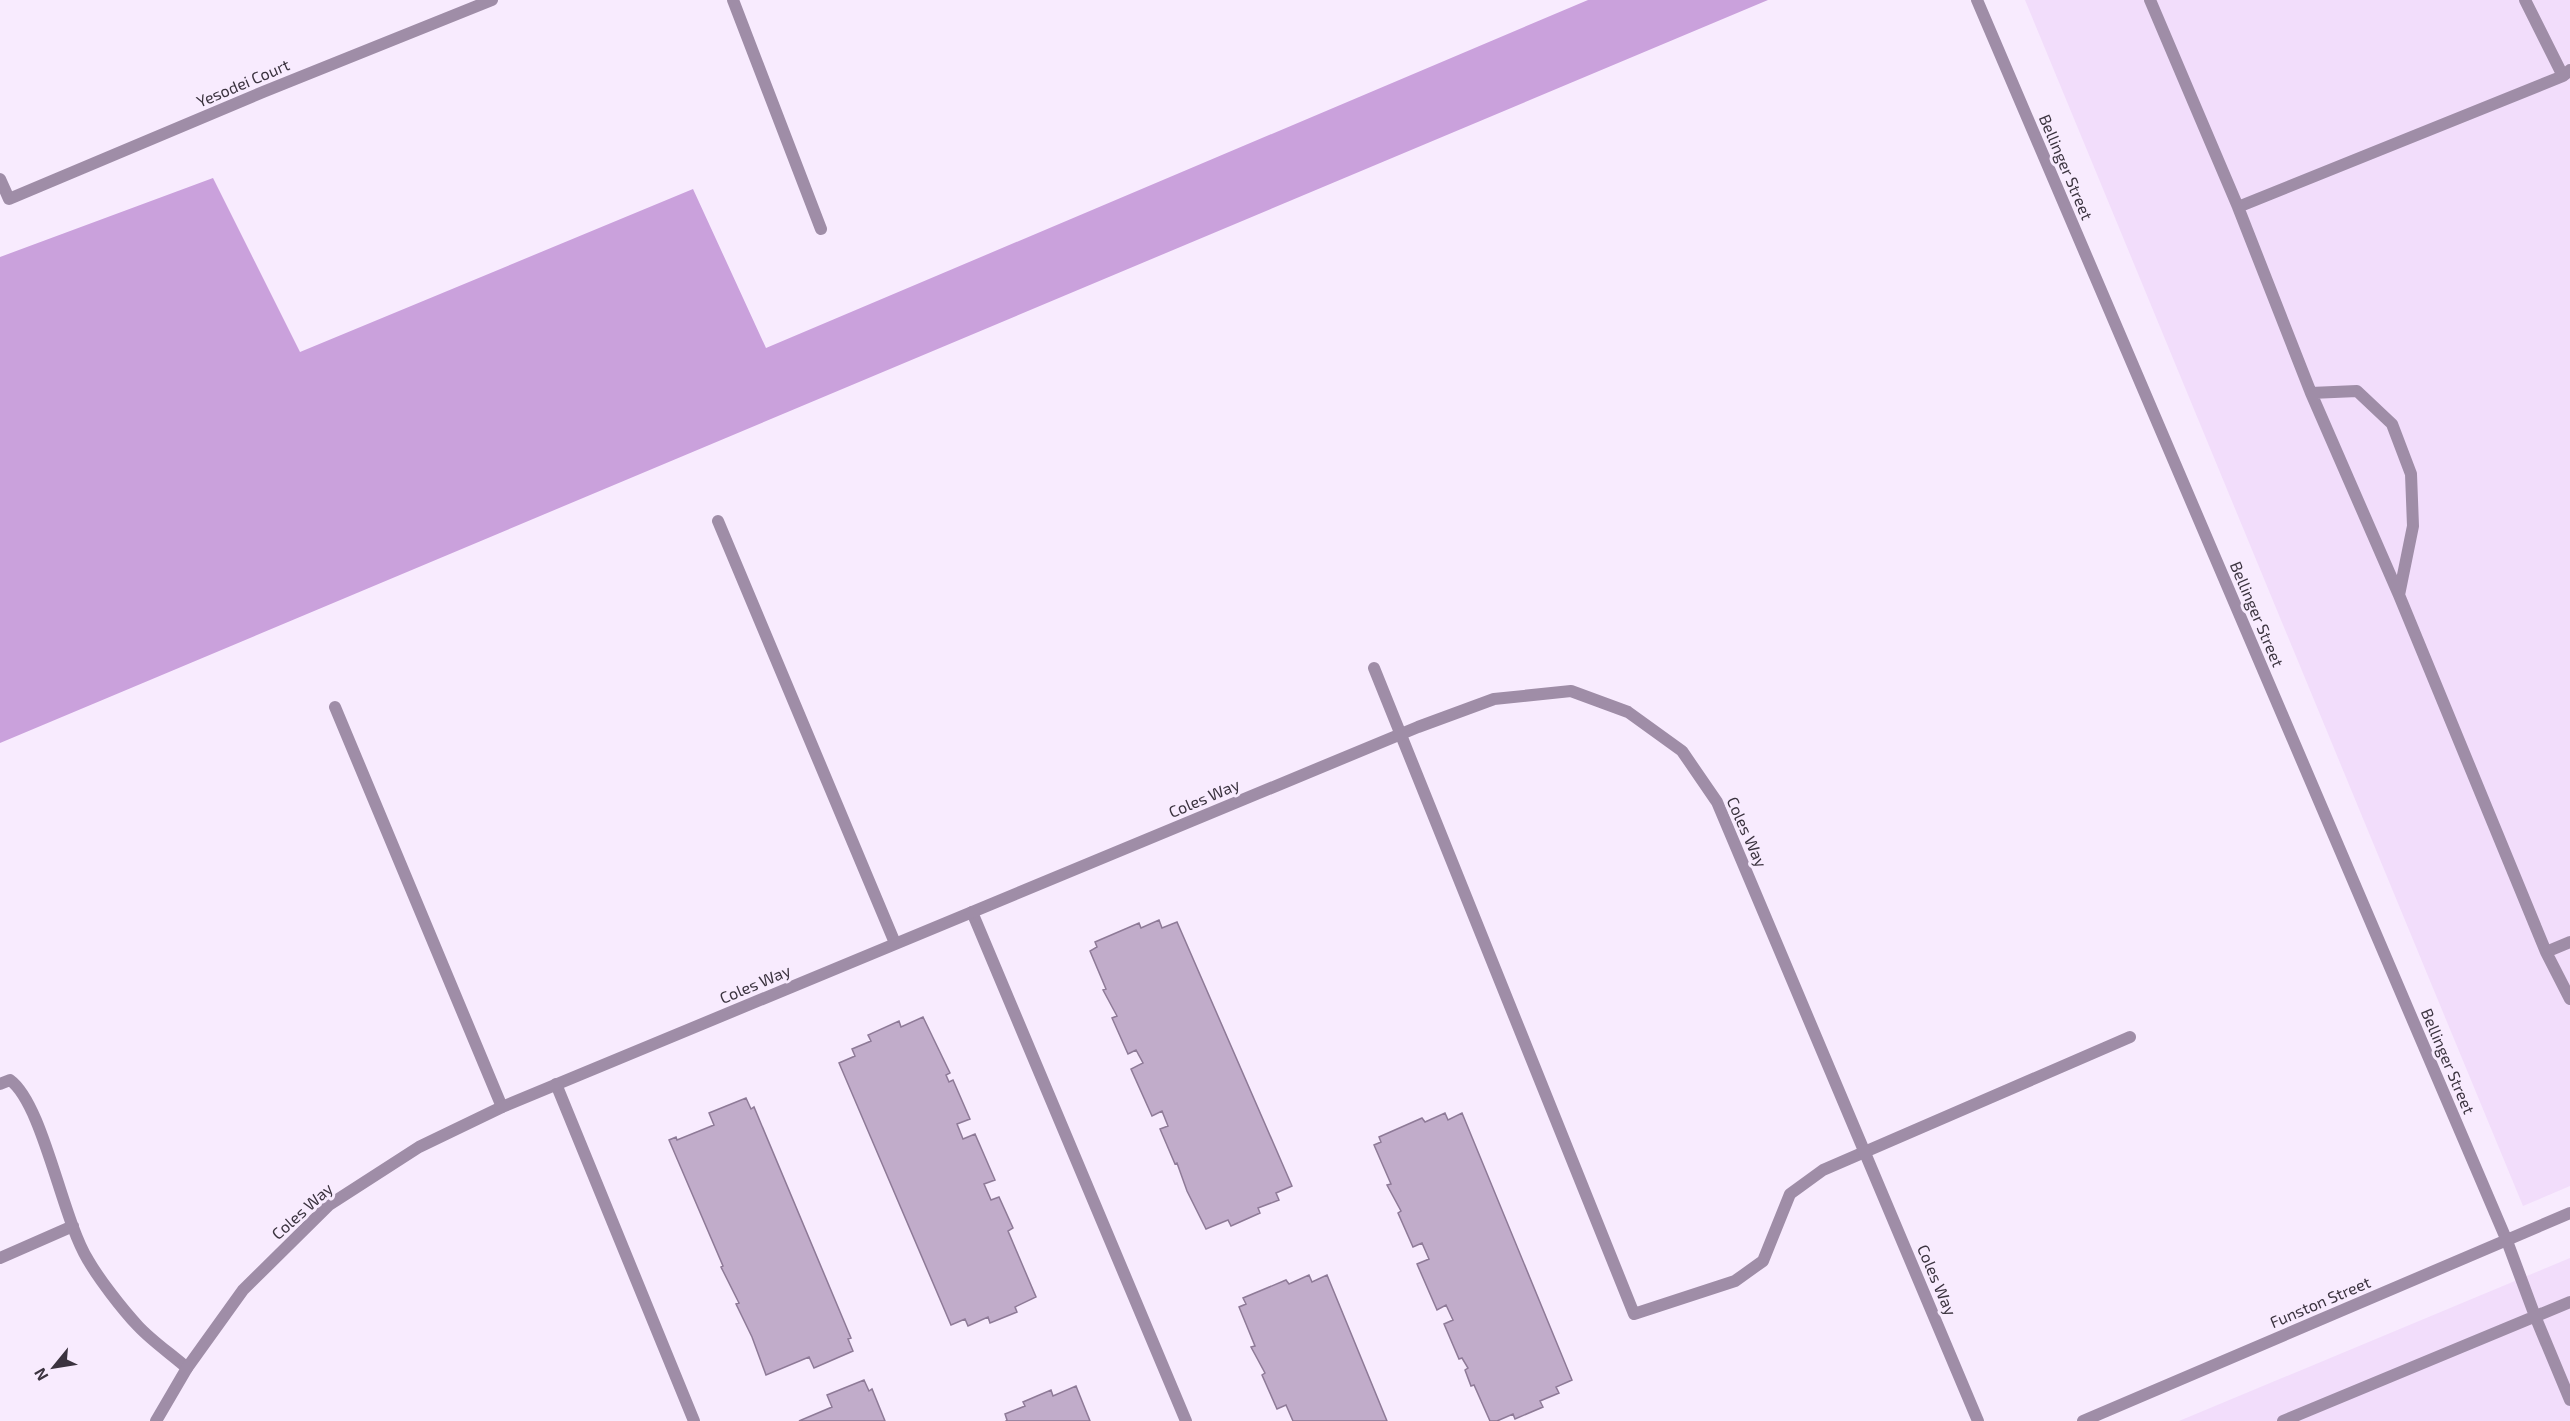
<svg xmlns="http://www.w3.org/2000/svg" width="2570" height="1421" viewBox="0 0 2570 1421" font-family="'Exo 2',sans-serif">
	<style>
		.built { fill: #f2ddfb }
		.forest { fill: #caa1dc }
		.building { fill: #c1acca; stroke: #8e7a97; stroke-width: 1.5 }
		.lines { fill: none; stroke-linecap: round; stroke-linejoin: round }
		.service { stroke: #9f8da7; stroke-width: 12 }
		.minor { stroke: #9f8da7; stroke-width: 12 }
		.labels { text-anchor: middle; stroke-width: 6; stroke-linejoin: round; paint-order: stroke }
		.street-label { font-size: 16px; fill: #3b333f; stroke: #f8ebfe }
	</style>
	<rect width="100%" height="100%" fill="#f8ebfe"/>
	<!-- built -->
	<path class="built" d="M2025 0H2570V1186L2523 1206Z
		M2570 1258V1421H2179Z"/>
	<!-- forest -->
	<path class="forest" d="M1588 0H1768L0 743V257L213 178 300 352 693 189 766 348Z"/>
	<!-- building -->
	<path class="building" d="M1159 920 1162 928 1177 922 1292 1186 1276 1193 1279 1200 1258 1208 1260 1213 1231 1226 1228 1220 1206 1229 1187 1191 1177 1163 1175 1164 1160 1129 1168 1126 1162 1111 1152 1116 1131 1069 1143 1063 1136 1050 1128 1054 1112 1018 1117 1016 1103 990 1106 989 1090 951 1097 947 1095 942 1139 923 1141 928Z
		M923 1017 950 1073 946 1075 949 1082 953 1080 970 1119 957 1124 963 1139 975 1134 995 1180 984 1184 991 1200 999 1197 1013 1228 1008 1231 1036 1297 1015 1307 1017 1312 990 1323 988 1317 968 1326 965 1319 951 1325 839 1063 855 1056 852 1049 871 1041 868 1035 899 1021 901 1027Z
		M746 1098 751 1109 754 1107 851 1338 848 1339 853 1351 814 1368 809 1357 766 1375 752 1337 736 1304 739 1303 721 1267 723 1266 669 1140 676 1137 677 1140 714 1125 709 1113Z
		M1445 1113 1448 1120 1462 1113 1572 1380 1556 1387 1559 1393 1540 1401 1543 1407 1515 1419 1513 1414 1497 1421H1490L1474 1385 1471 1386 1465 1370 1468 1368 1462 1358 1459 1359 1444 1324 1453 1320 1446 1305 1437 1310 1417 1264 1429 1259 1422 1243 1413 1247 1398 1213 1401 1211 1387 1185 1391 1184 1374 1145 1381 1142 1379 1137 1422 1118 1425 1122Z
		M1309 1275 1312 1282 1327 1275 1387 1421H1293L1286 1405 1277 1409 1262 1375 1265 1373 1251 1347 1255 1346 1239 1307 1246 1304 1243 1298 1286 1280 1289 1284Z
		M864 1380 869 1391 872 1389 885 1421H799L832 1407 827 1395Z
		M1076 1386 1090 1421H1006L1007 1420 1005 1414 1025 1406 1023 1402 1051 1390 1053 1396Z"/>
	<g class="lines">
		<!-- service -->
		<path class="service" d="M733 0 821 229
			M2150 0 2238 207 2311 393 2399 595 2546 952 2570 999
			M2525 0 2563 76 2570 70
			M2238 207 2563 76
			M2311 393 2357 391 2392 424 2411 474 2413 526 2399 595
			M718 521 895 943
			M1374 668 1634 1314 1735 1281 1763 1261 1790 1194 1823 1170 2130 1037
			M335 707 502 1107
			M972 912 1186 1421
			M2546 952 2570 942
			M0 1084 10 1080C43 1104 62 1218 88 1260 99 1279 122 1309 138 1326 152 1341 171 1354 187 1368
			M556 1084 694 1421
			M2507 1241 2535 1316 2570 1400
			M0 1258 73 1226
			M2283 1421 2570 1302"/>
		<!-- minor -->
		<path class="minor" d="M1977 0 2507 1241
			M0 179 9 199 263 92 492 0
			M156 1421 187 1368 243 1290 329 1205 419 1147 502 1107 1418 727 1494 699 1571 691 1628 712 1682 751 1717 802 1978 1421
			M2083 1421 2570 1213"/>
	</g>
	<g class="labels">
		<!-- street labels -->
		<g class="street-label">
			<text transform="translate(243 83) rotate(-23)" y="6">Yesodei Court</text>
			<text transform="translate(2066 167) rotate(67)" y="6">Bellinger Street</text>
			<text transform="translate(2257 614) rotate(67)" y="6">Bellinger Street</text>
			<text transform="translate(1204 798) rotate(-23)" y="6">Coles Way</text>
			<text transform="translate(1747 832) rotate(66)" y="6">Coles Way</text>
			<text transform="translate(755 984) rotate(-23)" y="6">Coles Way</text>
			<text transform="translate(2448 1061) rotate(67)" y="6">Bellinger Street</text>
			<text transform="translate(302 1211) rotate(-42)" y="6">Coles Way</text>
			<text transform="translate(1937 1280) rotate(67)" y="6">Coles Way</text>
			<text transform="translate(2320 1302) rotate(-23)" y="6">Funston Street</text>
		</g>
	</g>
	<!-- north arrow -->
	<g transform="translate(54 1367) rotate(240)" stroke="#f8ebfe" stroke-width="4.5" paint-order="stroke">
	<path d="M0-4.5L10 22L0 15L-10 22Z" fill="#3b333f"/>
	<text y="-9" font-size="16" font-weight="bold" text-anchor="middle" fill="#3b333f">N</text>
	</g>
</svg>
